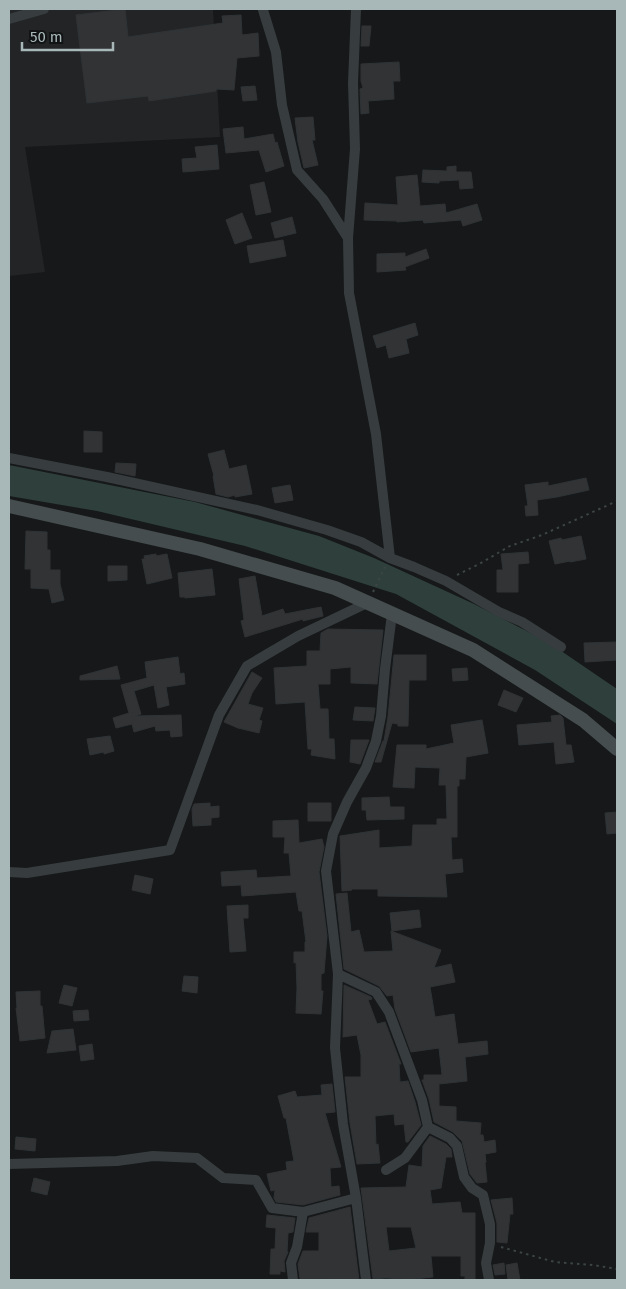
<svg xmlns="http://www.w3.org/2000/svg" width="626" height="1289" viewBox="0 0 626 1289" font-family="'Fira Sans',sans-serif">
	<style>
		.built { fill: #222426 }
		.water { fill: #2e3f3c }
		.building { fill: #313335; stroke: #303335; fill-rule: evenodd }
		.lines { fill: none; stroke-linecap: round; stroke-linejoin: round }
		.path { stroke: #3d4445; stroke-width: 2; stroke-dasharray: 2.5 4; stroke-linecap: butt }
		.minor { stroke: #373c3e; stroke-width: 10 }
		.secondary { stroke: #454d4e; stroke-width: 14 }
	</style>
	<rect width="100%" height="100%" fill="#161819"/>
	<!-- built -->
	<path class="built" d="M9 9H213L220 137 25 147 45 272 9 276Z"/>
	<!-- water -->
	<path class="water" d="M9 465 195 502 319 536 374 558 474 604 548 642 617 689V724L535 670 396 594 245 546 97 511 9 496Z"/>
	<!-- building -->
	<path class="building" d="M125 9 128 37 223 23 222 16 241 15 242 35 258 33 259 56 237 58 234 90 216 89V91L149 101 148 96 87 103 76 15Z
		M362 26H371L369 46H361Z
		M399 62 400 81H393L394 99 368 101 369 113 361 114 360 89 363 88 361 81V64Z
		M255 86 257 100 243 101 241 87Z
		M313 117 315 140H312L318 165 304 168 298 142 295 118Z
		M243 127 244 139 273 134 275 143 277 142 284 166 266 172 259 150 226 153 223 129Z
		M217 145 219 169 183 172 182 159 197 158 195 147Z
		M456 166V172H471L473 188 460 189 459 180 439 181V183L422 182 423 170 447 171V167Z
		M417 175 420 206 445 204 446 213 477 204 482 220 463 226 461 220 424 223 423 220 397 222V221L364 220 365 203 398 205 396 177Z
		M264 182 271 212 256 215 250 185Z
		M242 213 252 238 235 244 226 220Z
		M292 217 296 233 275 238 271 223Z
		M283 240 286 256 250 263 247 246Z
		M426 249 429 258 405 267 406 270 377 272V254L405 253V257Z
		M415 323 418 335 406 339 409 353 389 358 386 345 377 348 373 336Z
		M84 431 102 432V452H84Z
		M224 450 229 469 246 465 252 494 235 497V495L228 497 216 494 213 476H214L208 454Z
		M116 463 136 464 135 476 115 472Z
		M586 478 589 490 557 497 537 500 538 515 526 516 525 506H528L525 485 548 482V486Z
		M290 485 293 500 275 503 272 488Z
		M26 531 47 532V550H50V570H60V584L64 600 52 603 49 589 31 588V569H25Z
		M581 536 586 559 570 562V561L555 564 549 541 561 538 562 540Z
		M528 552 529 563 518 564V592H497V570H503L501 554Z
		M156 554V556L167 554 172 578 147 584 142 559H145L144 556Z
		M108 566H127V580L108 581Z
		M212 569 215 595 185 598V597H180L178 573Z
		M255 576 262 616 283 609 285 614 321 607 323 616 303 621V619L245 637 241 621 244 620 239 579Z
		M328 629 383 630 377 684 351 683V667L330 669V684H318L320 709H328L329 739H334L335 759 311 755 312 749H308L305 702 276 704 274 668 307 666V651H320L321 633Z
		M617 642V660L585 662 584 643Z
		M394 655H426V680H409L408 726H398V724L392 723 381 762H375L383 741H384L388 717Z
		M178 657 180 674 184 673 185 684 166 687 169 705 158 708 154 685 134 691 141 714 135 716 181 715 182 736 171 737 170 730 156 731 155 726 134 732 132 724 116 728 113 718 129 713 121 685 147 678 145 662Z
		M117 666 120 679 80 680V676Z
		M467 668 468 680 453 681 452 669Z
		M252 672 262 678 252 693 248 704 263 708 259 720 262 721 259 733 238 728 224 722Z
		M504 690 523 698 516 712 498 705Z
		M355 707 375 708 373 721 353 720Z
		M560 715 563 718 566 745H571L574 762 556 764 554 742 519 745 517 725 552 722 551 716Z
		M482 720 488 753 466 757 465 779H459V786H457V837H451L452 860 462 859 463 872 445 874 447 897 378 896V889H351L352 890 342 891 340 836 379 830V848L412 846 413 825H437V819H447L446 785H439L440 768 415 767 414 788 393 787 397 745H426V749L454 743 451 725Z
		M110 736 114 751 104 754V752L90 755 87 739Z
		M351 740H369L360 764 350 762Z
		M389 797 390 807H404V819L367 820 366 810H362V798Z
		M210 803V807L219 806V817L211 818V825L193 826 192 809 194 804Z
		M308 803H331V821H308Z
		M617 812V833L607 834 605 813Z
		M298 820 299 843 322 839 324 847 319 872 327 936 324 973 321 974V991H323L321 1014 296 1013 297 988 296 962 294 963V952H305V942H306L302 911H299L296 892 242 896 241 885 222 886 221 872 256 870 257 878 291 876 289 853H284L285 837H273V821Z
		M135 875 153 879 150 894 132 890Z
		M347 893 351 932 359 930 364 952 393 951 391 931 441 950 434 968 451 964 455 982 430 987 435 1017 454 1014 458 1044 487 1041 488 1054 465 1057 467 1081 439 1084V1106L456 1107V1121L481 1123 480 1135H483L484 1142 495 1140 496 1152 485 1154 486 1162 485 1163 487 1182 477 1183 470 1174 462 1141 453 1132 434 1122 429 1099 422 1080H424V1075H442L439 1048 411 1052 395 1009 393 995 387 996 379 986 344 969 336 894Z
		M248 905V918H243L246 951 230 952 227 906Z
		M419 910 421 927 392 931 390 913Z
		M184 976 198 977 197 993 182 991Z
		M64 985 77 988 72 1006 59 1003Z
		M344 985 371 997 372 999 368 1000 377 1024 385 1022 401 1064H399L400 1082 408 1081 415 1102 421 1125 408 1142H406L404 1124 395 1125 394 1114 375 1116 376 1145 378 1144 380 1163 357 1164 350 1123 345 1077H361V1055L357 1035 343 1037Z
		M40 991V1006H42L45 1038 20 1041 16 1008H17L16 992Z
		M88 1010 89 1020 74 1021 73 1011Z
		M73 1029 76 1050 47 1053 52 1031Z
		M92 1044 94 1059 81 1061 79 1046Z
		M332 1084 335 1112 325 1113 341 1167 330 1168 331 1187 339 1186 340 1195 303 1205 276 1202 274 1198 275 1190 271 1191 267 1174 287 1170 286 1162 294 1161 286 1118H284L278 1096 295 1091 297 1097 322 1095 321 1085Z
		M430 1136 446 1144 451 1149 452 1157H446L441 1188 430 1190 432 1204 460 1202 462 1213H475V1280H465V1276H461V1256H431L433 1277 406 1280H404L403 1279 386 1278 373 1279 361 1188 406 1187 409 1165 422 1167 423 1146ZM386 1227H411L416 1248 389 1251Z
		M16 1137 36 1139 35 1151 15 1149Z
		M34 1178 50 1182 47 1195 31 1191Z
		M512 1198 513 1214H510L507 1243 497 1242V1223L491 1200Z
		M350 1207 359 1280H334V1279H300L298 1264 303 1251H319V1232H306L309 1218Z
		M267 1215 295 1218 293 1232 288 1233 287 1252H288L284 1261 285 1272 280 1271V1274H270L271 1249H275L276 1228 266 1227Z
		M504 1263 505 1274 495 1275 493 1265Z
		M517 1263 520 1280H508L506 1265Z"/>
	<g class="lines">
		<!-- path -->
		<path class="path" d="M457 575 479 564 510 546 542 535 617 501
			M373 592 385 567
			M501 1247 555 1262 593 1265 617 1269"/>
		<!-- minor -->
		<path class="minor" d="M356 9 353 83 355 149 348 238 349 293 376 434 390 558
			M263 10 276 52 282 105 297 170 323 199 348 238
			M9 19 44 9
			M9 458 107 477 257 510 327 530 361 542 390 558 414 567 446 581 499 612 522 622 561 647
			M9 872 27 873 170 850 219 715 247 666 298 636 367 603
			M338 974 376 992 389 1012 422 1100 428 1127 450 1138 457 1146 464 1177 472 1188 483 1195 490 1224V1243L486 1263 489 1280
			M9 1164 117 1161 153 1156 197 1158 223 1178 256 1180 272 1208 303 1212
			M386 1170 405 1158 428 1127
			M293 1280 291 1263 297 1247 303 1212 356 1198
			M366 1280 356 1198 343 1124 335 1048 338 974 326 871 333 834 347 802 366 768 376 741 381 716 385 669 392 614"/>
		<!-- secondary -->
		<path class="secondary" d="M9 506 200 549 335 588 473 650 583 720 617 749"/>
	</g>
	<!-- border -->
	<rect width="626" height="1289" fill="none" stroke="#a8b8b9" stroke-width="20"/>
	<!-- scale -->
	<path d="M22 42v8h91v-8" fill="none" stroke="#a8b8b9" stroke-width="2.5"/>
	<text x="30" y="42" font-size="15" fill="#a8b8b9" stroke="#111314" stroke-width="4" paint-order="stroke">50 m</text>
</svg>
